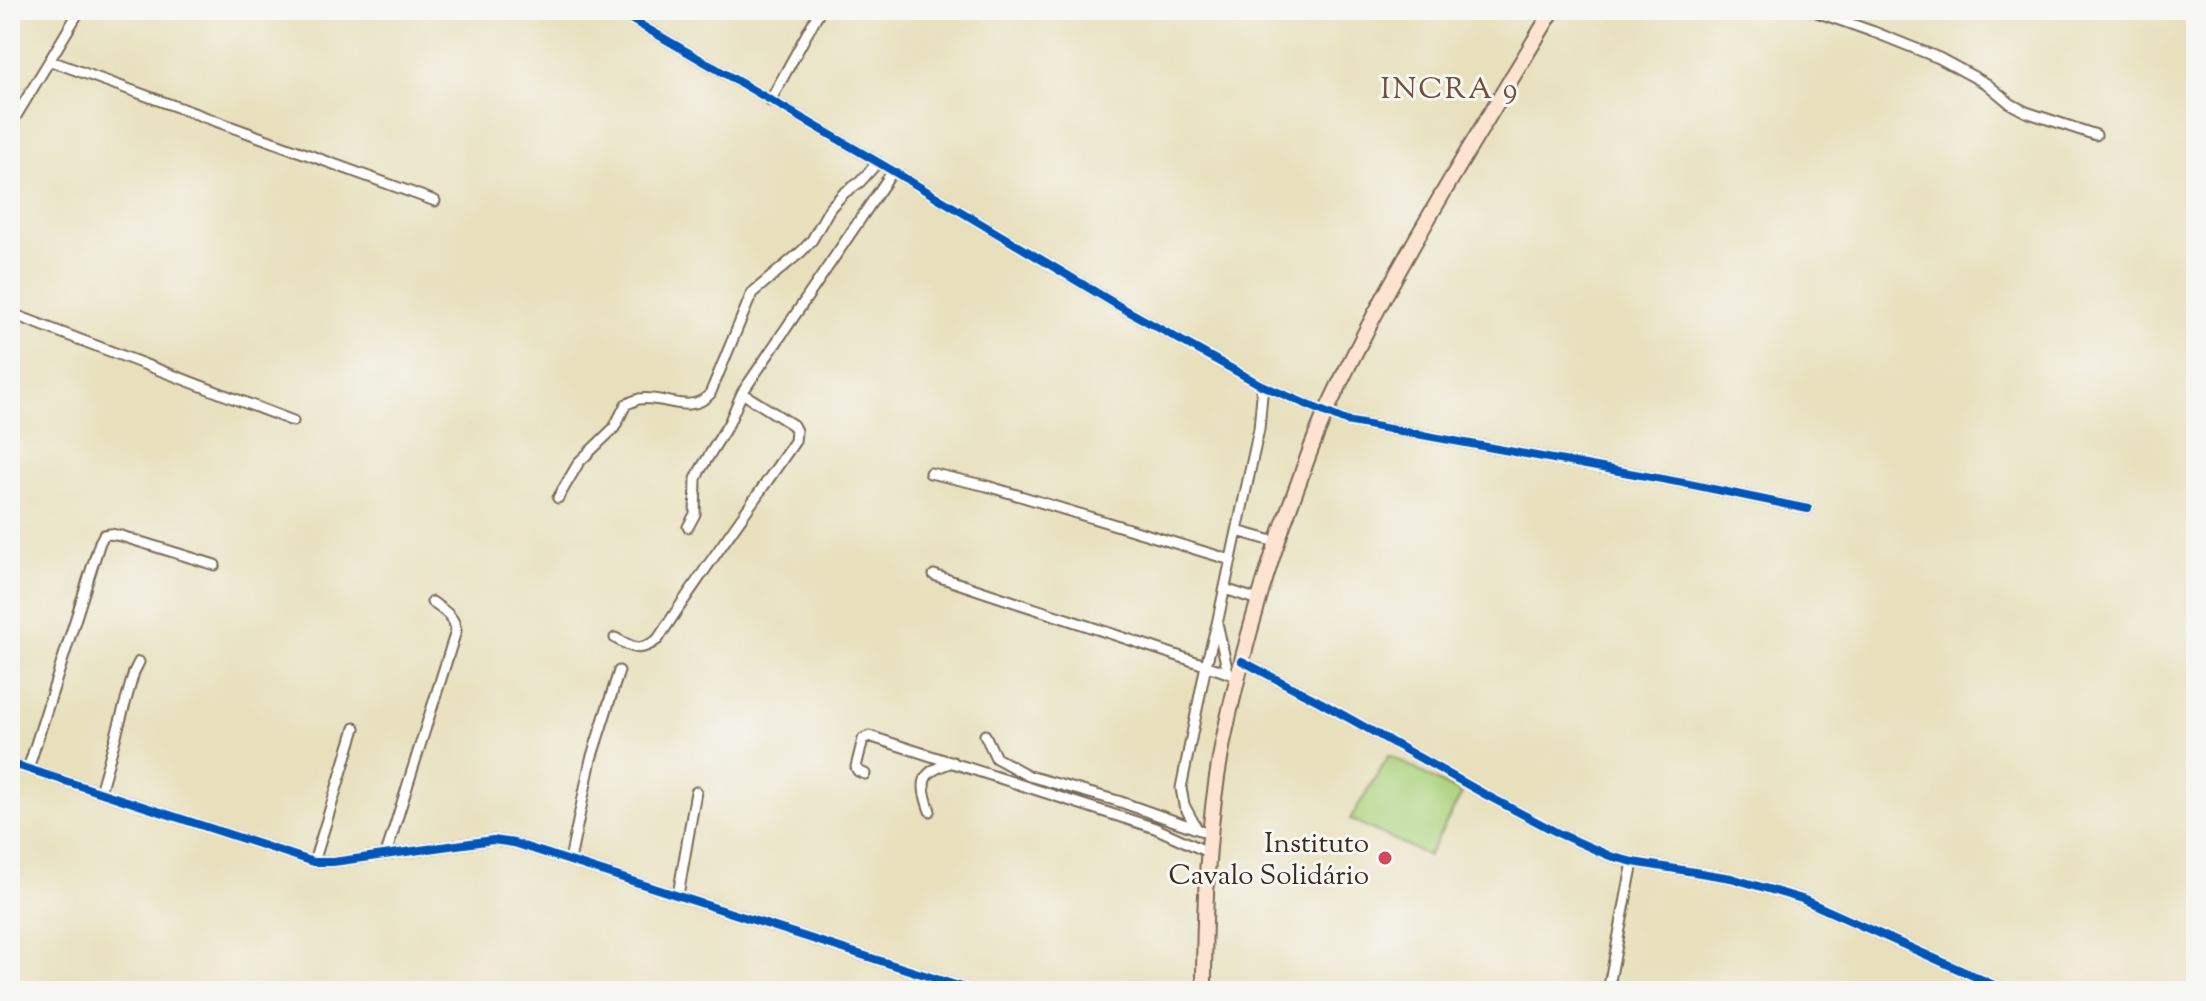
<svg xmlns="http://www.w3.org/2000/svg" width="2206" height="1001" viewBox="0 0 2206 1001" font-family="'Sorts Mill Goudy',serif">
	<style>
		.green { fill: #aad27c; stroke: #727e4d; stroke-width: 2 }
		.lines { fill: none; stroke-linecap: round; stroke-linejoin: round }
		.street-casing { stroke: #786a56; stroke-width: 13 }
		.secondary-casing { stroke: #786a56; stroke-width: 18 }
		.street { stroke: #fff; stroke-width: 9 }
		.secondary { stroke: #fde4d0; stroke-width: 14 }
		.cycleway-casing { stroke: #f6f6f2; stroke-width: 13 }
		.cycleway { stroke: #0057b8; stroke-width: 8 }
		.poi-dot { fill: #d1495b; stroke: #f6f6f2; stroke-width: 3 }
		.labels { text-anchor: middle; stroke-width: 6; stroke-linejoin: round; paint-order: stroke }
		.poi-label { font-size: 28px; fill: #3b2a1e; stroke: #f6f6f2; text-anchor: end }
		.neighbourhood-label { font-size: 30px; letter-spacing: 2px; fill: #73503a; stroke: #f6f6f2 }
	</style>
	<rect width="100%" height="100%" fill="#f6f6f2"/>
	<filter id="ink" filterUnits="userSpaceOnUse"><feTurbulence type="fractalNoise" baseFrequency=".0125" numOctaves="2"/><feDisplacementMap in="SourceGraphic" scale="16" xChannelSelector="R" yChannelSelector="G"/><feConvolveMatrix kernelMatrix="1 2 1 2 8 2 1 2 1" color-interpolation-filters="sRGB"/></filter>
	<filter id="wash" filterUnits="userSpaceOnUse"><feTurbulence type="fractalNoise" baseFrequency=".006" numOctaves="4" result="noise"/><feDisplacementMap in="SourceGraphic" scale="32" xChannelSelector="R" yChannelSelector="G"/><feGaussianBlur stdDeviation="1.8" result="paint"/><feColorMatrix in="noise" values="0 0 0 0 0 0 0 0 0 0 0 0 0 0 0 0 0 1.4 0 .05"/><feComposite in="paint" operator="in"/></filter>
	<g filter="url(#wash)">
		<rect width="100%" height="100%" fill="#e8e0bd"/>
		<!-- green -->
		<path class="green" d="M1389 755 1462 794 1428 856 1350 819Z"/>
	</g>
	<g filter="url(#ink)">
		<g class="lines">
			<!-- street casing -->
			<g class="street-casing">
				<path id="street" d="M615 10 893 171 1119 306 1261 385 1346 421 1689 484 1808 509
					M1811 10 1874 32 1939 58 1987 84 2011 104 2026 112 2096 135
					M51 61 435 201
					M770 101 820 10
					M10 126 80 10
					M10 313 293 421
					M930 473 987 486 1231 560
					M558 498 579 462 614 428 626 404C631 403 635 400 639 399 664 395 690 416 710 394L752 293 802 251 812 240 830 208 844 193 860 182 878 162
					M688 527 695 514 696 479 699 472 729 423 742 393 893 171
					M1237 531 1276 542
					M934 575C1035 610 1138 641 1239 677
					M1225 589 1258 600
					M1218 627 1228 673
					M615 638C633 648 640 653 658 639 702 571 750 507 795 441L796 431 793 425 742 393
					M1242 661 1320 702 1488 796 1560 834 1610 856 1633 862 1731 878 1802 899 2007 991
					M985 735 996 758 1029 776 1118 801 1197 829
					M10 763 314 862H333L493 840 514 843 974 991
					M28 769 100 542 104 535 110 534 121 536 215 565
					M865 774 858 771 856 767 863 739 869 736 1155 828 1210 853
					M100 792 134 672 139 662
					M930 811C919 780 921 772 953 762
					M1212 834 1197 829 1184 805 1181 788 1206 665 1217 624 1259 429 1262 395 1261 385
					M386 854 456 631C455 616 443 610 432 602
					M570 860 591 759 619 671
					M314 862 355 728
					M678 895 696 792
					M1608 991 1633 862"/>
			</g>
			<!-- secondary casing -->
			<g class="secondary-casing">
				<path id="secondary" d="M1204 991C1204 899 1208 804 1229 714 1246 640 1267 566 1294 495 1305 466 1314 437 1327 410 1392 271 1474 141 1553 10"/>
			</g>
			<!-- street -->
			<use href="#street" class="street"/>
			<!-- secondary -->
			<use href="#secondary" class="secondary"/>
			<!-- cycleway casing -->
			<g class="cycleway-casing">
				<path id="cycleway" d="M615 10 893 171 1119 306 1261 385 1346 421 1689 484 1808 509
					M1242 661 1320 702 1488 796 1560 834 1610 856 1633 862 1731 878 1802 899 2007 991
					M10 763 314 862H333L493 840 514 843 974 991"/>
			</g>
			<!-- cycleway -->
			<use href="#cycleway" class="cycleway"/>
		</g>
	</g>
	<!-- markers -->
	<circle class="poi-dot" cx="1385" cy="858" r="8"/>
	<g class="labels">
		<!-- poi labels -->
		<g class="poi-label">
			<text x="1369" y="852">Instituto<tspan x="1369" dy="32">Cavalo Solidário</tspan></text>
		</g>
		<!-- neighbourhood labels -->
		<g class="neighbourhood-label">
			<text x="1450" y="98">INCRA 9</text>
		</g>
	</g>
	<!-- margin -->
	<rect width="2206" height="1001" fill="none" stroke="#f6f6f2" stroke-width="40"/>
</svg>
